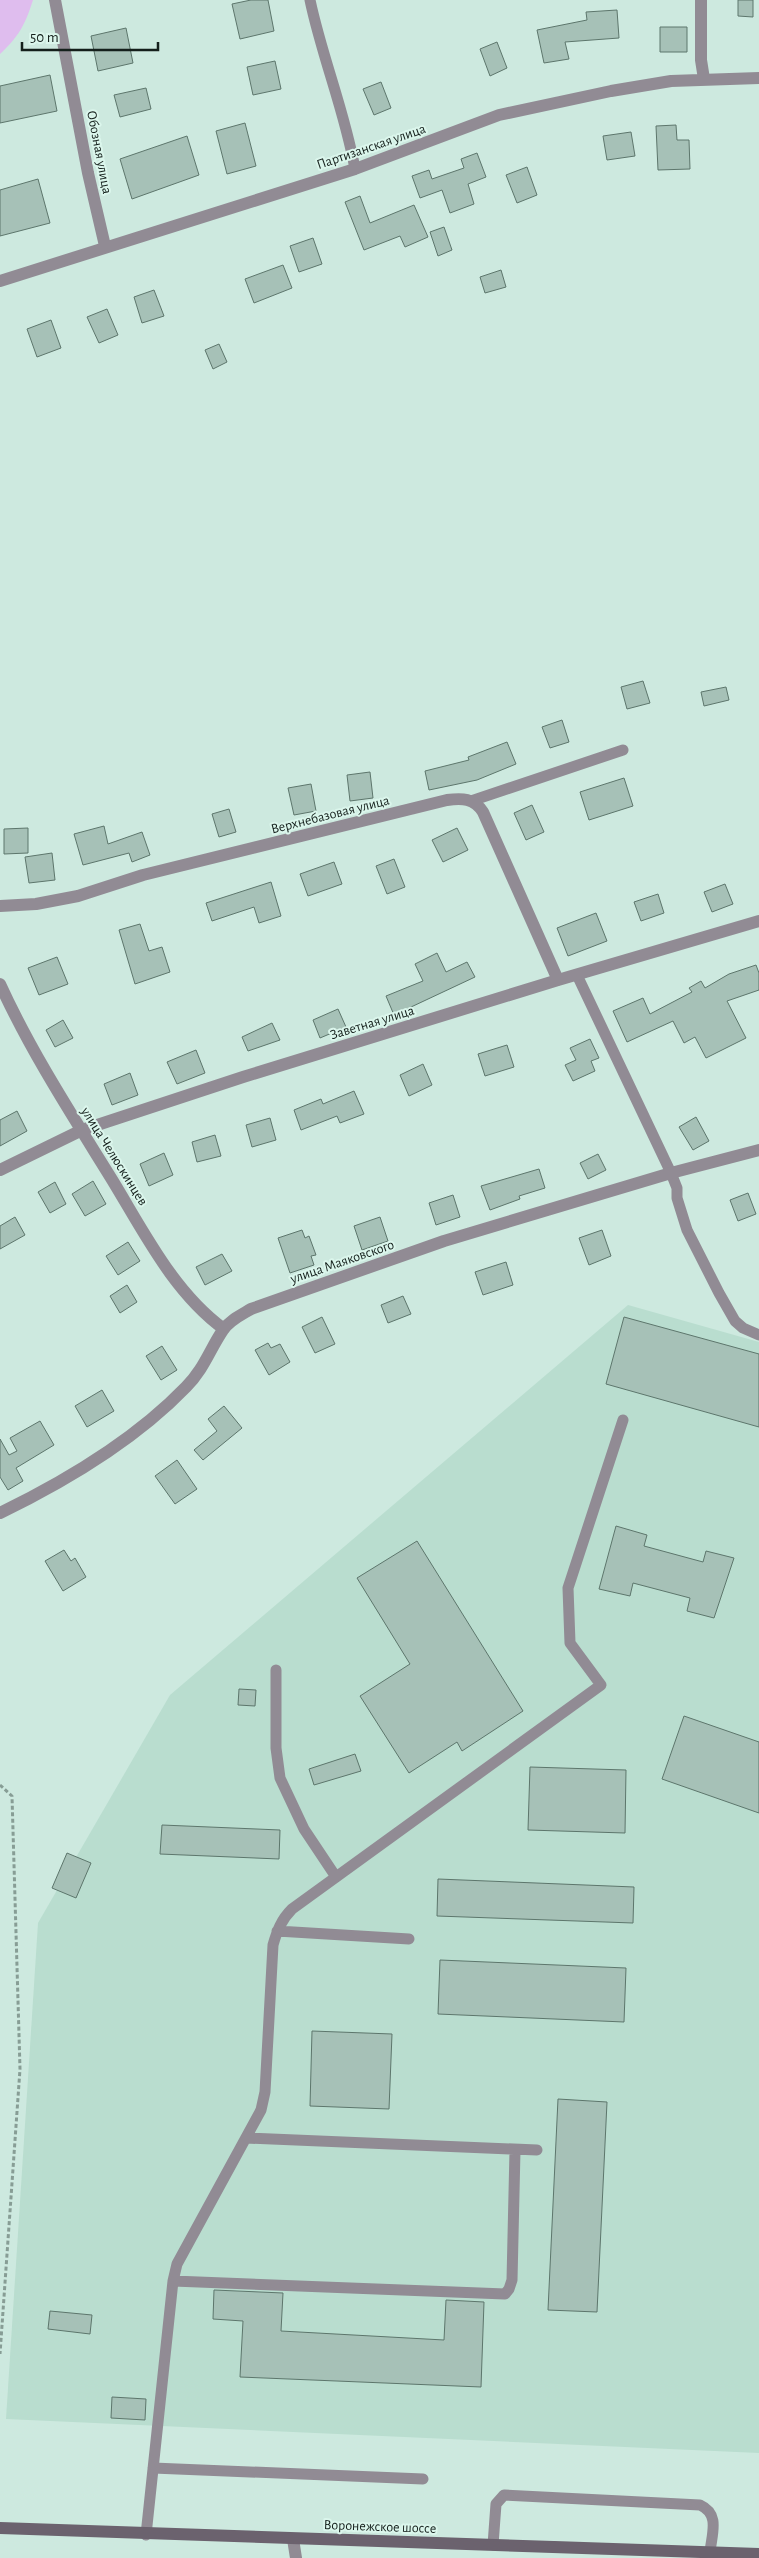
<svg xmlns="http://www.w3.org/2000/svg" width="759" height="2558" viewBox="0 0 759 2558" font-family="'Alegreya Sans',sans-serif">
	<style>
		.built { fill: #b9ddcf }
		.green { fill: #dfbdee }
		.building { fill: #a6c1b7; stroke: #5d766c }
		.lines { fill: none; stroke-linecap: round; stroke-linejoin: round }
		.path { stroke: #879d95; stroke-width: 3; stroke-dasharray: 4 2.5; stroke-linecap: butt }
		.lane { stroke: #918b94; stroke-width: 11 }
		.street { stroke: #918b94; stroke-width: 12 }
		.secondary { stroke: #6b626e; stroke-width: 12 }
		.labels { text-anchor: middle; stroke-width: 4; stroke-linejoin: round; paint-order: stroke }
		.street-label { font-size: 14px; fill: #141f1b; stroke: #dbf6ec }
	</style>
	<rect width="100%" height="100%" fill="#cde9df"/>
	<!-- built -->
	<path class="built" d="M628 1305 759 1342V2453L6 2419 38 1923 170 1695Z"/>
	<!-- green -->
	<path class="green" d="M0 0H33C25 25 19 36 0 54Z"/>
	<!-- building -->
	<path class="building" d="M251 0H268L274 31 240 39 232 4Z
		M738 0H753V17L738 16Z
		M617 10 619 38 565 42 569 59 544 63 537 30 587 20 586 12Z
		M660 27H687V52H660Z
		M126 28 133 63 98 71 91 36Z
		M497 42 507 68 490 76 480 49Z
		M275 61 281 89 253 95 247 67Z
		M50 75 57 111 0 123V86Z
		M381 82 391 108 374 115 363 89Z
		M146 88 151 109 120 117 114 95Z
		M245 123 256 166 227 174 216 131Z
		M676 125 677 140H689L690 169 658 170 656 126Z
		M631 132 635 156 607 160 603 136Z
		M187 136 199 175 132 199 120 159Z
		M477 153 486 177 468 184 474 204 450 213 442 190 420 198 412 176 429 170 432 179 464 168 461 159Z
		M527 167 537 195 517 203 506 175Z
		M38 179 50 223 0 236V190Z
		M360 196 370 223 414 205 428 237 405 247 400 236 364 250 345 202Z
		M444 227 452 250 438 256 430 232Z
		M313 238 322 264 299 272 290 246Z
		M283 265 292 288 254 303 245 279Z
		M501 270 506 287 485 293 480 277Z
		M154 290 164 316 142 323 134 297Z
		M107 309 118 335 99 343 87 317Z
		M51 320 61 348 37 357 27 329Z
		M219 344 227 362 213 369 205 350Z
		M643 681 650 703 627 709 621 687Z
		M726 687 729 700 704 706 701 692Z
		M562 720 569 742 550 748 542 727Z
		M507 742 516 764 477 780 429 790 425 771 469 760 468 757Z
		M370 772 373 798 350 801 347 775Z
		M624 778 633 806 589 820 580 792Z
		M311 784 316 811 294 815 288 788Z
		M532 805 544 832 526 840 514 813Z
		M229 809 236 832 219 837 212 814Z
		M104 826 108 844 142 832 150 855 132 862 129 853 83 865 74 834Z
		M28 828V853L4 854V829Z
		M457 828 468 850 443 862 432 840Z
		M52 853 55 880 29 883 25 857Z
		M394 859 405 887 387 894 376 866Z
		M334 862 342 884 308 896 300 874Z
		M271 882 281 916 259 923 254 907 212 921 206 903Z
		M725 884 733 904 712 912 704 892Z
		M658 894 664 913 641 921 634 902Z
		M596 913 607 941 568 956 557 928Z
		M140 924 149 951 162 947 170 972 135 984 119 930Z
		M437 953 446 972 467 962 475 977 394 1015 386 996 423 981 415 964Z
		M57 957 68 984 39 995 28 968Z
		M756 965 759 973V990L727 1001 746 1038 706 1058 695 1037 684 1043 673 1021 627 1042 613 1011 643 998 650 1014 692 992 689 988 701 981 705 988 729 974Z
		M338 1009 346 1027 320 1038 313 1020Z
		M63 1020 73 1038 55 1047 46 1030Z
		M272 1023 280 1040 248 1051 242 1037Z
		M590 1039 599 1058 591 1061 595 1071 573 1081 565 1065 576 1060 570 1048Z
		M507 1045 514 1067 485 1076 478 1054Z
		M196 1050 205 1073 177 1084 167 1062Z
		M423 1064 432 1085 409 1096 400 1075Z
		M130 1073 138 1095 112 1105 104 1084Z
		M354 1091 364 1114 340 1123 337 1116 301 1130 294 1110 321 1099 323 1104Z
		M17 1111 27 1131 0 1146V1120Z
		M696 1117 709 1141 693 1150 679 1127Z
		M270 1118 276 1140 252 1147 246 1125Z
		M215 1135 221 1156 197 1162 192 1142Z
		M164 1153 173 1175 149 1186 140 1164Z
		M598 1154 606 1170 588 1179 580 1163Z
		M539 1169 545 1188 519 1196 520 1199 490 1210 481 1186Z
		M93 1181 106 1204 85 1216 72 1194Z
		M55 1182 66 1204 50 1213 38 1192Z
		M748 1193 756 1214 738 1221 730 1200Z
		M453 1195 460 1217 436 1225 429 1203Z
		M15 1217 25 1235 0 1249V1226Z
		M380 1217 388 1241 362 1250 354 1226Z
		M302 1230 305 1238 309 1236 316 1255 311 1256 314 1265 290 1273 278 1238Z
		M602 1230 611 1256 589 1265 579 1238Z
		M128 1242 140 1261 118 1275 106 1256Z
		M222 1254 232 1271 205 1285 196 1267Z
		M506 1262 513 1285 483 1295 475 1272Z
		M127 1285 137 1302 120 1313 110 1296Z
		M403 1296 411 1314 388 1323 381 1305Z
		M322 1317 335 1344 315 1353 302 1327Z
		M624 1317 759 1354V1427L606 1384Z
		M268 1343 271 1348 280 1344 290 1362 269 1375 255 1350Z
		M162 1346 177 1370 161 1380 146 1356Z
		M102 1390 114 1411 87 1427 75 1406Z
		M224 1406 242 1428 203 1460 194 1450 217 1431 208 1419Z
		M40 1421 54 1445 16 1468 23 1481 8 1490 0 1477V1439L9 1455 17 1451 10 1438Z
		M177 1460 197 1489 175 1504 155 1476Z
		M616 1526 647 1535 644 1546 703 1562 706 1551 734 1558 714 1618 687 1611 690 1598 633 1583 630 1596 599 1589Z
		M417 1541 523 1711 462 1751 457 1742 409 1773 360 1696 410 1664 357 1578Z
		M64 1550 71 1561 75 1558 86 1577 63 1591 45 1561Z
		M239 1689 256 1690 255 1706 238 1705Z
		M684 1716 759 1742V1813L662 1779Z
		M355 1754 361 1771 314 1785 309 1769Z
		M530 1767 626 1770 625 1833 528 1830Z
		M162 1825 280 1830 279 1859 160 1854Z
		M67 1853 91 1863 76 1898 52 1888Z
		M438 1879 634 1887 633 1923 437 1916Z
		M440 1960 626 1968 624 2022 438 2014Z
		M312 2031 392 2034 389 2109 310 2106Z
		M558 2099 607 2102 597 2312 548 2310Z
		M214 2290 283 2293 281 2331 444 2340 446 2300 484 2302 481 2387 240 2377 243 2321 213 2319Z
		M50 2311 92 2315 90 2334 48 2329Z
		M112 2397 146 2399 145 2420 111 2418Z"/>
	<g class="lines">
		<!-- path -->
		<path class="path" d="M0 1785 12 1796 20 2069 0 2354"/>
		<!-- lane -->
		<path class="lane" d="M310 0C322 57 345 112 355 169
			M471 801 623 750
			M577 975 671 1173 677 1188V1198L687 1230 719 1293 735 1321 743 1328 759 1335
			M276 1670V1748L280 1778 304 1829 336 1877
			M277 1931 409 1939
			M246 2138 537 2150
			M173 2281 505 2294 509 2289 512 2280 515 2150
			M153 2468 423 2479
			M146 2535 173 2281 177 2264 261 2110 265 2092 273 1945C277 1931 281 1920 292 1909L601 1685 570 1643 568 1588 623 1420
			M493 2545 496 2504 504 2495 700 2505C720 2514 712 2533 710 2552"/>
		<!-- street -->
		<path class="street" d="M55 0 88 173 105 246
			M701 0V60L704 79
			M0 281 355 169 499 115 611 91 671 81 759 78
			M0 906 36 904 78 896 143 875 447 800C462 798 474 798 483 812L558 980
			M0 984C31 1052 72 1115 111 1178 143 1230 173 1292 224 1329
			M0 1170 82 1130 243 1077 558 980 759 921
			M0 1513C66 1481 135 1440 186 1387 204 1369 210 1349 223 1330 230 1320 241 1315 251 1309L444 1241 671 1173 759 1150
			M293 2539 296 2558"/>
		<!-- secondary -->
		<path class="secondary" d="M0 2528 759 2554"/>
	</g>
	<g class="labels">
		<!-- street labels -->
		<g class="street-label">
			<text transform="translate(371 146) rotate(-19)" y="5">Партизанская улица</text>
			<text transform="translate(100 152) rotate(79)" y="5">Обозная улица</text>
			<text transform="translate(330 814) rotate(-14)" y="5">Верхнебазовая улица</text>
			<text transform="translate(372 1022) rotate(-17)" y="5">Заветная улица</text>
			<text transform="translate(115 1156) rotate(58)" y="5">улица Челюскинцев</text>
			<text transform="translate(342 1261) rotate(-19)" y="5">улица Маяковского</text>
			<text transform="translate(380 2526) rotate(2)" y="5">Воронежское шоссе</text>
		</g>
	</g>
	<!-- scale -->
	<path d="M22 42v8h136v-8" fill="none" stroke="#141f1b" stroke-width="2.5"/>
	<text x="30" y="42" font-size="15" fill="#141f1b" stroke="#dbf6ec" stroke-width="4" paint-order="stroke">50 m</text>
</svg>
